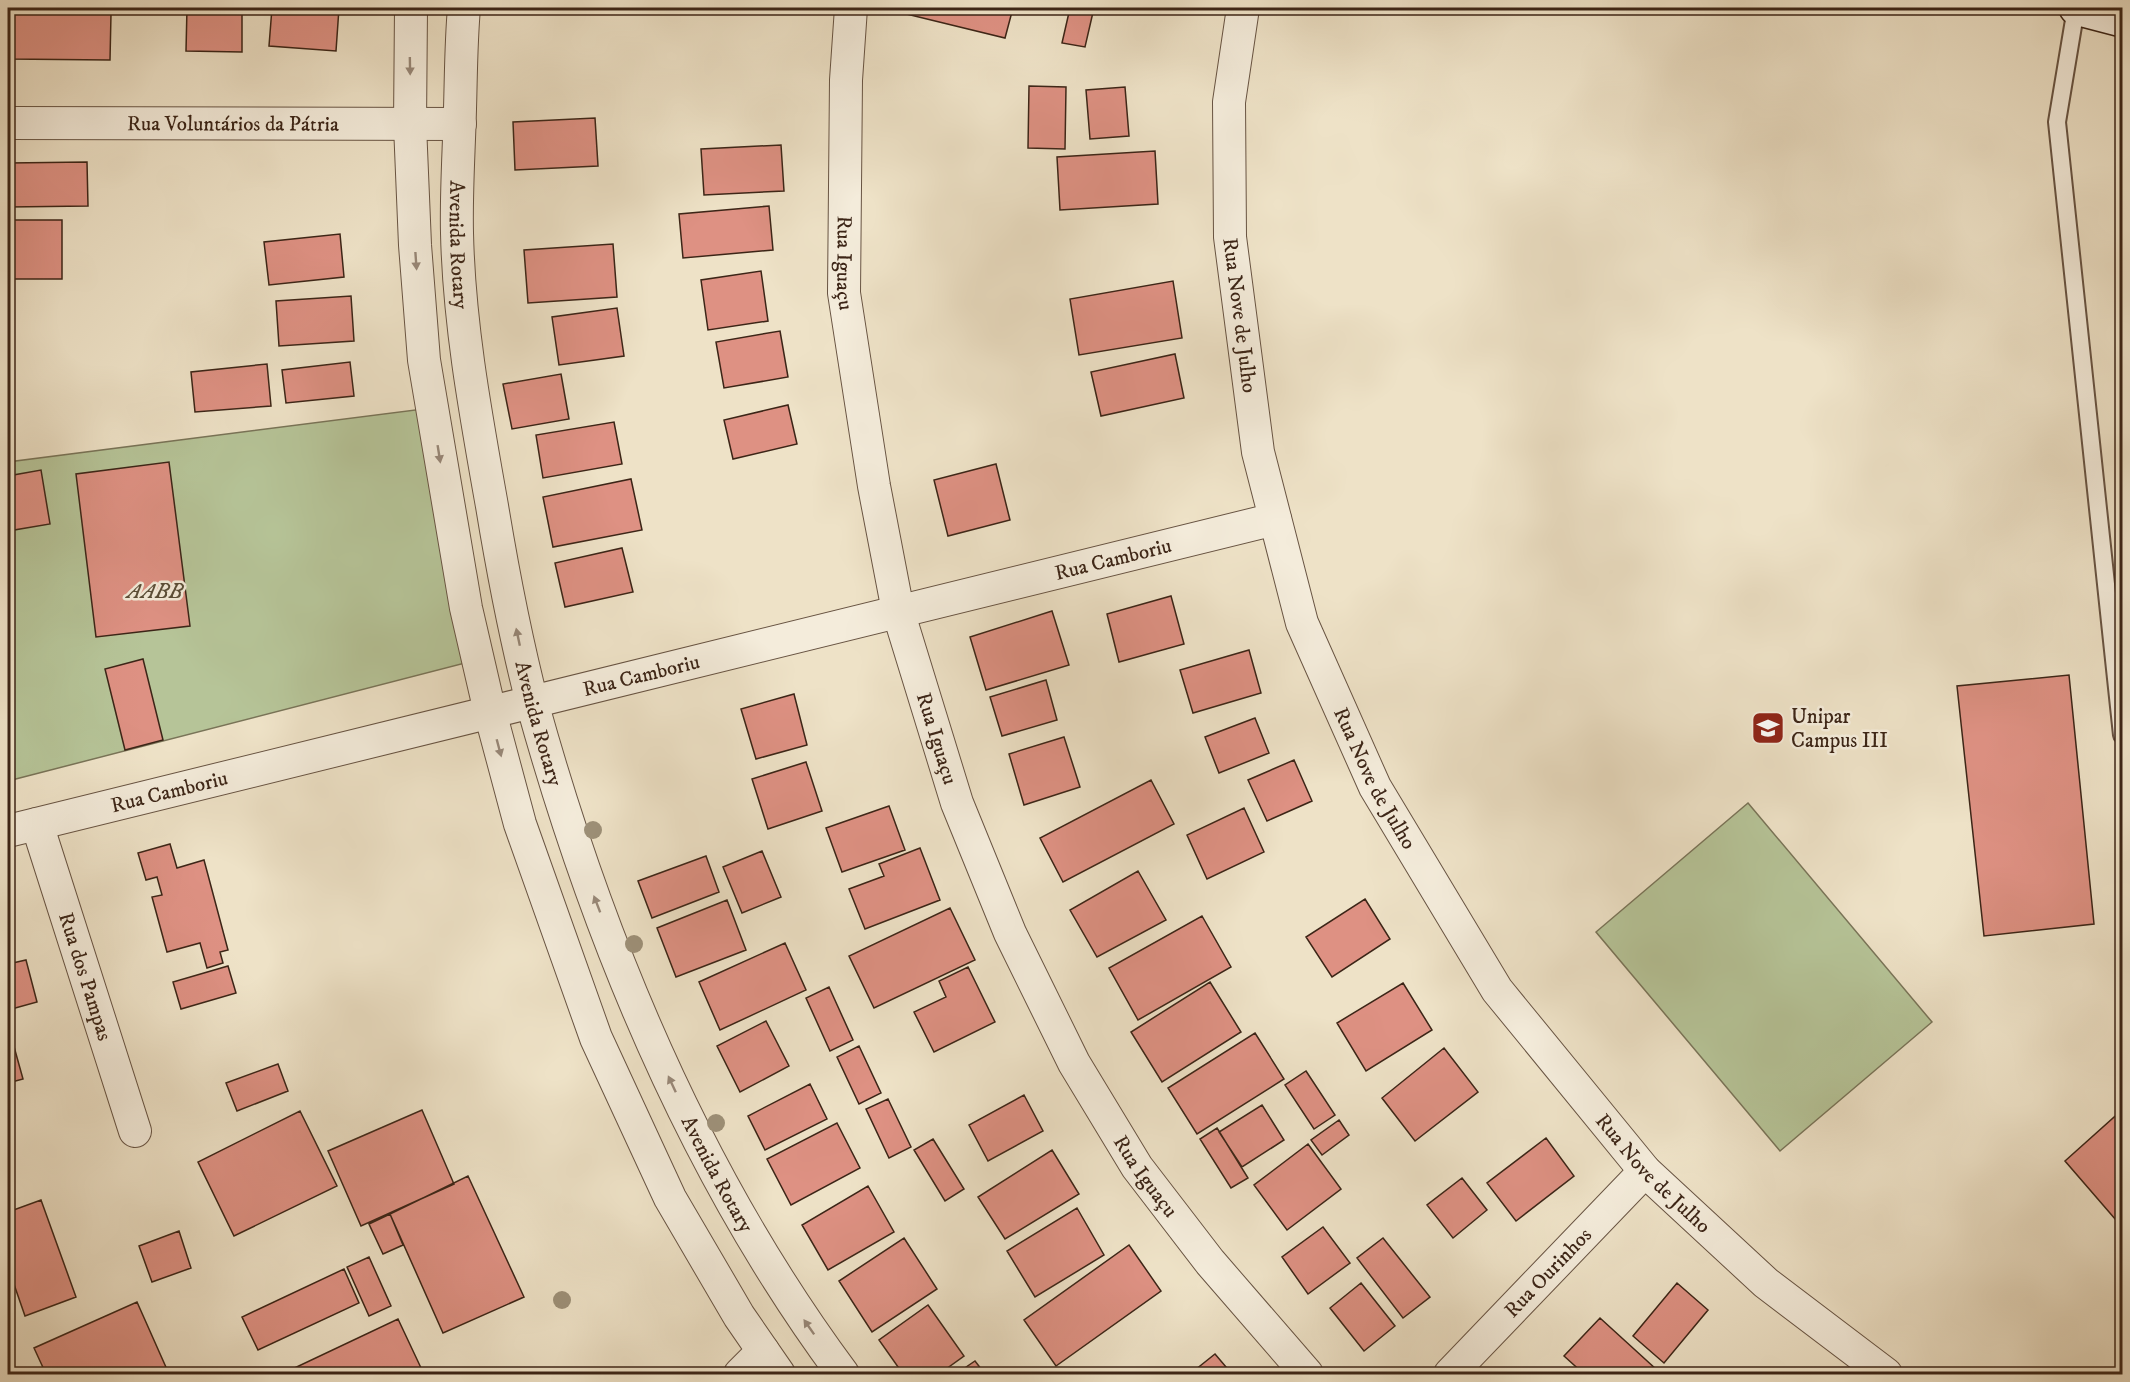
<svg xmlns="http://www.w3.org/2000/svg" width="2130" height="1382" viewBox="0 0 2130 1382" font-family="'IM FELL DW Pica',serif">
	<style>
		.green { fill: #b6c498; stroke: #797458; stroke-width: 1.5 }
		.building { fill: #de9183; stroke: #3c2517; stroke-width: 1.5 }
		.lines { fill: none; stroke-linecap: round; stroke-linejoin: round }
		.lane-casing { stroke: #685443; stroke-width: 20 }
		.street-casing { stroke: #685443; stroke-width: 34 }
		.secondary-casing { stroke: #3c2517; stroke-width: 36 }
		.lane { stroke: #f4ecdb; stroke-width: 16 }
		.street { stroke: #f4ecdb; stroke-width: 32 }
		.secondary { stroke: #f4ecdb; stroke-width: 33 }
		.tree { fill: #9d9078 }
		.oneway { fill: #988879 }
		.labels { text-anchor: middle; stroke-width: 5; stroke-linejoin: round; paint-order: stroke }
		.street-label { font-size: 21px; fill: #3c2517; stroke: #f4ecdb }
		.park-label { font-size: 21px; font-style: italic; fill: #5a4d37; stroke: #f4ecdb }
		.poi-label { font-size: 21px; fill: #3c2517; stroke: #f4ecdb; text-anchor: start }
	</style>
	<rect width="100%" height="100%" fill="#eee2c7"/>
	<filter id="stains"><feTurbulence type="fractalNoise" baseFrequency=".00333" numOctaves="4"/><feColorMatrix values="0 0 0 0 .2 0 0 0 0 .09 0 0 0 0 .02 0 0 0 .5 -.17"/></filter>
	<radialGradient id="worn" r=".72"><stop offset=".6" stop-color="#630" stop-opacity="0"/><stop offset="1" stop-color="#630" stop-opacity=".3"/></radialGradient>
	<!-- green -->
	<path class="green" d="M423 409 469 662 8 781V462Z
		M1748 803 1932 1022 1780 1151 1596 932Z"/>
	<!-- building -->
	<path class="building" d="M187 8H242V52L186 51Z
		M272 8H339L336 51 269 46Z
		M895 8H1013L1005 38 894 11Z
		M1070 8H1094L1085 47 1062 43Z
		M8 13 111 14 110 60 8 59Z
		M1029 86 1066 87 1065 149 1028 148Z
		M1125 87 1129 136 1090 139 1086 90Z
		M595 118 598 166 515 170 513 122Z
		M781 145 784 191 704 195 701 149Z
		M1155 151 1158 204 1060 210 1057 157Z
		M87 162 88 206 8 207V163Z
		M769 206 773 250 683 258 679 214Z
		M10 220H62V279H10Z
		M340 234 344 277 269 285 264 242Z
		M613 244 617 297 528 303 524 250Z
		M761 271 768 321 708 330 701 280Z
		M1173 281 1182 338 1079 355 1070 299Z
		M351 296 354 341 279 346 276 301Z
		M617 308 624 356 559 365 552 317Z
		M780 331 788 377 724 388 716 342Z
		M1175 354 1184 398 1101 416 1091 372Z
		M350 362 354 396 286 403 282 370Z
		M267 364 271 406 195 412 191 372Z
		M561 374 569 419 512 429 503 384Z
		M788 405 797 444 733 459 724 420Z
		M614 422 622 464 543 478 536 435Z
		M169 462 190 626 96 637 76 474Z
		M996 464 1010 520 948 536 934 480Z
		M41 470 50 524 8 531V476Z
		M631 479 642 530 553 547 543 497Z
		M622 548 633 592 565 607 555 563Z
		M1171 596 1184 644 1119 662 1107 614Z
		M1052 611 1069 665 986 690 970 637Z
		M1249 650 1261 693 1193 713 1180 670Z
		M143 659 163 740 125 750 105 669Z
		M2069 675 2094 924 1984 936 1957 686Z
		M1046 680 1057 720 1002 736 990 697Z
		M794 694 807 745 756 759 741 709Z
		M1255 718 1269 753 1219 773 1205 737Z
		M1064 737 1080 787 1024 805 1009 754Z
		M1294 760 1312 801 1267 821 1248 780Z
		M806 762 822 811 768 829 752 779Z
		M1151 780 1174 824 1063 882 1040 838Z
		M889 806 905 850 842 872 826 828Z
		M1244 808 1264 852 1207 879 1187 835Z
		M170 844 177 868 204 860 228 950 220 952 223 963 207 968 200 943 167 952 152 897 162 895 157 877 146 880 138 853Z
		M920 848 940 900 865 929 849 889 884 876 879 864Z
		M762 851 781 897 742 913 723 867Z
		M706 856 719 892 652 918 638 881Z
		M1138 871 1166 920 1097 957 1070 910Z
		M1365 899 1390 939 1332 977 1306 937Z
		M727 900 746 950 676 977 657 928Z
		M950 908 975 960 874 1008 849 956Z
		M1202 916 1231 967 1138 1020 1109 968Z
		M785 943 806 990 720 1030 699 982Z
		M26 960 37 1002 8 1010V964Z
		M228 966 236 993 181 1009 173 982Z
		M968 967 995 1022 934 1052 914 1012 946 997 939 981Z
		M1210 982 1241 1032 1162 1082 1131 1032Z
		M1403 983 1432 1030 1366 1071 1337 1023Z
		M829 987 853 1040 830 1051 806 998Z
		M766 1021 789 1066 740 1092 717 1046Z
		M8 1025 23 1079 8 1083Z
		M1255 1033 1284 1079 1197 1134 1168 1088Z
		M859 1046 881 1093 859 1104 837 1057Z
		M1444 1048 1478 1092 1415 1141 1382 1098Z
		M278 1064 288 1091 237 1111 226 1083Z
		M1306 1071 1335 1115 1314 1129 1285 1085Z
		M810 1084 827 1119 765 1150 748 1116Z
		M1024 1095 1043 1131 988 1161 969 1125Z
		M888 1099 911 1147 889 1158 866 1109Z
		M1262 1105 1284 1140 1242 1167 1219 1132Z
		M422 1110 454 1184 361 1226 328 1151Z
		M2122 1110V1227L2065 1161Z
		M300 1111 337 1186 234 1236 198 1162Z
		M1339 1120 1349 1135 1322 1155 1311 1140Z
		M837 1123 860 1168 791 1205 767 1159Z
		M1217 1128 1248 1178 1231 1188 1200 1139Z
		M1546 1138 1574 1176 1516 1221 1487 1183Z
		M933 1139 964 1189 945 1201 914 1150Z
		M1308 1144 1341 1189 1287 1230 1254 1185Z
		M1052 1150 1079 1194 1005 1239 978 1197Z
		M468 1176 524 1297 443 1333 390 1214Z
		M1462 1178 1487 1210 1453 1238 1427 1205Z
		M868 1186 894 1232 828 1270 802 1225Z
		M41 1200 76 1297 25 1316 8 1267V1212Z
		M1077 1208 1104 1255 1035 1297 1007 1251Z
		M390 1214 403 1245 383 1254 369 1224Z
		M1323 1227 1350 1263 1308 1294 1282 1257Z
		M179 1231 191 1268 152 1282 139 1246Z
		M904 1238 937 1289 872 1332 839 1281Z
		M1383 1238 1430 1297 1403 1318 1357 1258Z
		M1129 1245 1161 1291 1056 1366 1024 1320Z
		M369 1257 391 1306 369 1316 347 1267Z
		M344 1269 359 1303 258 1350 242 1317Z
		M1361 1283 1395 1326 1364 1351 1330 1308Z
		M1677 1283 1708 1310 1664 1363 1633 1336Z
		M137 1302 169 1374H46L34 1348Z
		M928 1305 964 1356 939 1374H903L879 1340Z
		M1600 1318 1657 1370 1653 1374H1584L1564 1356Z
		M398 1319 422 1370 412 1374H286V1372Z
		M1215 1354 1232 1374H1190Z
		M975 1361 985 1374H956Z"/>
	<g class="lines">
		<!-- lane casing -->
		<g class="lane-casing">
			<path id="lane" d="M2076 8 2057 122 2122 735"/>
		</g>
		<!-- street casing -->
		<g class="street-casing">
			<g id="street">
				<path d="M411 8 410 125 415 245 424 360 466 608 490 712 520 824 596 1038 670 1198 739 1316 779 1374"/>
				<path id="s1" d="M464 8C461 41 461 75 460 109 459 150 456 192 457 233 459 325 476 416 492 506 503 573 516 640 533 706 599 943 696 1176 843 1374"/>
				<path id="s2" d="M851 8 846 80 844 293 874 486 898 611 957 803 1010 933 1074 1063 1137 1167 1210 1262 1307 1374"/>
				<path id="s3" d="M1243 8 1229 102 1230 237 1258 452 1302 623 1375 787 1497 990 1645 1171 1766 1283 1886 1374"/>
				<path id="s4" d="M8 123 460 124"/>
				<path id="s5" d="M37 824 135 1131"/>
				<path id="s6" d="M8 831 1275 519"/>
				<path d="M740 1374 763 1351"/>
				<path id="s7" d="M1450 1374 1645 1171"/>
			</g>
		</g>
		<!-- secondary casing -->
		<g class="secondary-casing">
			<path id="secondary" d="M2076 8 2122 20"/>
		</g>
		<!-- lane -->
		<use href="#lane" class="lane"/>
		<!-- street -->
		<use href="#street" class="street"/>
		<!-- secondary -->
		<use href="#secondary" class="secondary"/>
	</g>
	<!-- trees -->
	<g class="tree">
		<circle cx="593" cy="830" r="9"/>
		<circle cx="634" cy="944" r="9"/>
		<circle cx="716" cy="1123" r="9"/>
		<circle cx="562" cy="1300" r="9"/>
	</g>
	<!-- one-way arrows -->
	<defs><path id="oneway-solid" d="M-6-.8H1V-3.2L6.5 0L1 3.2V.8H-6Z" transform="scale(1.5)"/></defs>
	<g class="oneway">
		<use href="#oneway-solid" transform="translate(410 66) rotate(89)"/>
		<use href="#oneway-solid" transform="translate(416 261) rotate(86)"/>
		<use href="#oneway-solid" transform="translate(439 454) rotate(81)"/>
		<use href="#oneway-solid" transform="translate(518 637) rotate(-102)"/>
		<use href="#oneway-solid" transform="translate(499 748) rotate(75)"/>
		<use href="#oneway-solid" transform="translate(597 904) rotate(-111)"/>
		<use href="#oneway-solid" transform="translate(672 1084) rotate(-115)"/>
		<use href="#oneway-solid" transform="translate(809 1327) rotate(-125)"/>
	</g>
	<!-- icons -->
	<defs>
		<g id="university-square" transform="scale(1.725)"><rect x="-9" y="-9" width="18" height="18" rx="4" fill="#8f2418" stroke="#f4ecdb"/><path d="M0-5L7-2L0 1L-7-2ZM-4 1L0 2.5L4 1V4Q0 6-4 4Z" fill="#fff"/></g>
	</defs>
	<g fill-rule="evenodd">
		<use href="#university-square" x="1768" y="728"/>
	</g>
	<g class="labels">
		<!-- street labels -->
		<g class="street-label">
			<text dy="7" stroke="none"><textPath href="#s4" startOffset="225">Rua Voluntários da Pátria</textPath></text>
			<text dy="7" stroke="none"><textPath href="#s1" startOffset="237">Avenida Rotary</textPath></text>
			<text dy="7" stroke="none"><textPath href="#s2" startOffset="255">Rua Iguaçu</textPath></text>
			<text dy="7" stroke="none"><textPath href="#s3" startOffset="309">Rua Nove de Julho</textPath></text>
			<text dy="7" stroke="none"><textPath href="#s6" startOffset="1138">Rua Camboriu</textPath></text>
			<text dy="7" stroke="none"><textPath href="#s6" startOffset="652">Rua Camboriu</textPath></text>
			<text dy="7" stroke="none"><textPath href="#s1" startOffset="723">Avenida Rotary</textPath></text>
			<text dy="7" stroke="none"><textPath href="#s2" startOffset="741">Rua Iguaçu</textPath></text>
			<text dy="7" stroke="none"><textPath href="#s3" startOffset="795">Rua Nove de Julho</textPath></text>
			<text dy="7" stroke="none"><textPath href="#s6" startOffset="166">Rua Camboriu</textPath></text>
			<text dy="7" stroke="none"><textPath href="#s5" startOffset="160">Rua dos Pampas</textPath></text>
			<text dy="7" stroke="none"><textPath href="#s3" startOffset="1281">Rua Nove de Julho</textPath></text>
			<text dy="7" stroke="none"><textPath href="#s1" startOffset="1209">Avenida Rotary</textPath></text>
			<text dy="7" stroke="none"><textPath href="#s2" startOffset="1228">Rua Iguaçu</textPath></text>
			<text dy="7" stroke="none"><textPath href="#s7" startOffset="141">Rua Ourinhos</textPath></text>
		</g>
		<!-- park labels -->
		<g class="park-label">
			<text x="155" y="598">AABB</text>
		</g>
		<!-- poi labels -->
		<g class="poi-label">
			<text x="1791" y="723">Unipar<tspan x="1791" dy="24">Campus III</tspan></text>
		</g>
	</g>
	<!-- margin -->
	<rect width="2130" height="1382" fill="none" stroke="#eee2c7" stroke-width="30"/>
	<rect x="9" y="9" width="2112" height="1364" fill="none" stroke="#3c2517" stroke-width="3"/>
	<rect x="15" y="15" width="2100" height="1352" fill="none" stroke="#3c2517" stroke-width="1.5"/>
	<rect width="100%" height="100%" filter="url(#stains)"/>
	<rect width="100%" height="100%" fill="url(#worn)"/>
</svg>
